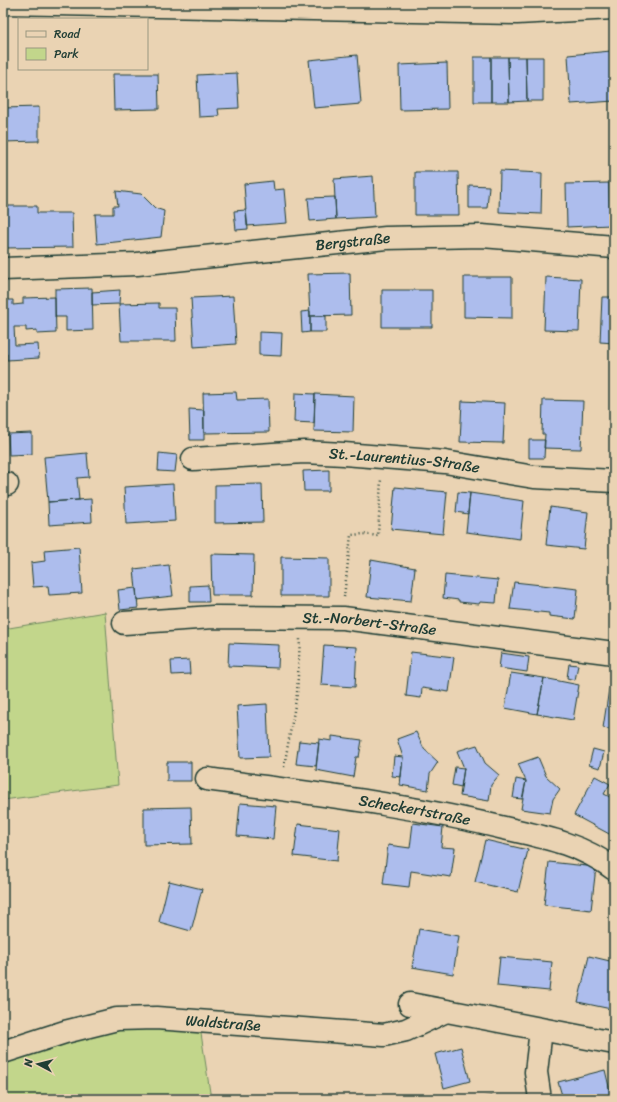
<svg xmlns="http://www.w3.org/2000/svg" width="617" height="1102" viewBox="0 0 617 1102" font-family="Sriracha,sans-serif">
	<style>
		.green { fill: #c2d68b; stroke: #708a60 }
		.building { fill: #adbded; stroke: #1f3d34 }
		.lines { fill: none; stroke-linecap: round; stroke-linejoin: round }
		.street-casing { stroke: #1f3d34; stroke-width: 25 }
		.secondary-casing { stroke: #1f3d34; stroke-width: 25 }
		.path { stroke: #1f3d34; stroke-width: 2.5; stroke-dasharray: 1 3; stroke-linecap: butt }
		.street { stroke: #ead3b3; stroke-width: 22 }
		.secondary { stroke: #ead3b3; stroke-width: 22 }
		.labels { text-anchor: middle; stroke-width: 3.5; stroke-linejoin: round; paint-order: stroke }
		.street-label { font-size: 15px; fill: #1f3d34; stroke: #ead3b3 }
	</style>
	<rect width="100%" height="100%" fill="#ead3b3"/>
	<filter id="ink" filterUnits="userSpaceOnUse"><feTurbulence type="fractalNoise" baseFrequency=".025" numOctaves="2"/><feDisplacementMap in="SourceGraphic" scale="8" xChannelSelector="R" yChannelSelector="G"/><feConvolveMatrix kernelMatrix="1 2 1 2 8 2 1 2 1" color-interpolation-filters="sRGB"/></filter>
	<g filter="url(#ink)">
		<!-- green -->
		<path class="green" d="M105 612 118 785 3 800V629Z
			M200 1027 211 1099H3V1060L95 1030Z"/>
		<!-- building -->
		<path class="building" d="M611 51 614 101 571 104 568 55Z
			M357 55 361 104 314 108 309 60Z
			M474 57H491V102H474Z
			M491 57H508L509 102H491Z
			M508 57H526L527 101 509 102Z
			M526 57H543V101H527Z
			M447 63 448 109 400 110 399 65Z
			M237 73 239 108 218 109 219 116 199 117 197 75Z
			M113 74H158L159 109 114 110Z
			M39 107V141L3 142V108Z
			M500 171 542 173 541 214 499 212Z
			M415 172H458L459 215H415Z
			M373 176 375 217 336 219 334 179Z
			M273 181 274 190 284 189 287 223 247 226 244 184Z
			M609 183 610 225 567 227 566 184Z
			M469 185 489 186 487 208H469Z
			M116 191 141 194 155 208 164 211 161 237 97 244 95 214H113V206H118Z
			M335 197 336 219 310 221 308 198Z
			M610 204H614V225H610Z
			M3 206H37V213H72L73 247 3 248Z
			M246 210 248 229 236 230 234 211Z
			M350 273 351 315 310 316 308 274Z
			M464 277H512V318L464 317Z
			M546 277 581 279 579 331 544 330Z
			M3 288H5L6 300H3Z
			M92 288 93 330 66 331V317H55V289Z
			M120 290 119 304 92 305V292Z
			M382 290H432V327H382Z
			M233 296 236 344 194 347 191 298Z
			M55 297 56 333 37 334V330L26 331V327H14L15 345 38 344 39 358 7 360V354H3V300H13V305L23 304V298Z
			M602 297H614V343L600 342Z
			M159 303V308H175L176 341H121L119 304Z
			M310 311V332L302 333 301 312Z
			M310 316H326V332H310Z
			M259 332 282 333 281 356 259 355Z
			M236 392 237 400 268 399 269 432 204 433 203 393Z
			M295 393 315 394 314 423 294 422Z
			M315 394 354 396 353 432 314 431Z
			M543 400 583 401 581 449 544 448 545 434H542Z
			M462 401 505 403 503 443 460 442Z
			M189 409 204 410V440H190Z
			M32 433V454L9 455 8 434Z
			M529 440H545L544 458H529Z
			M87 453 89 477 77 478 79 500 48 502 44 457Z
			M159 453 177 455 175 472 158 471Z
			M329 470V491H304L303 471Z
			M173 484 175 521 126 524 124 487Z
			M262 484 263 522 215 523V485Z
			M395 487 447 492 443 534 391 529Z
			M458 492 470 493 468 514 456 512Z
			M470 493 524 501 520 539 466 532Z
			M91 499 92 522 49 525 48 502Z
			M550 507 588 512 584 549 546 545Z
			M79 547 82 593 49 595 48 586 33 587 31 563 45 561 44 550Z
			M211 554 254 555 253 595H212Z
			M281 557 329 558V596H281Z
			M371 560 415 568 411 601 367 597Z
			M169 565 173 596 137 600 134 569Z
			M445 575 498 580 496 603 480 602 479 604 459 602V600L443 598Z
			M514 582 578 589 575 619 549 616V613L510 609Z
			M208 585 209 602H190V586Z
			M136 588 138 608 120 610 118 590Z
			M229 643 279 645 278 668 228 666Z
			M324 645 357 647 355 687 321 685Z
			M411 652 454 657 449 692 422 688 421 698 406 696Z
			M501 653 529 657 527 672 499 668Z
			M189 660 190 674 172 675 171 661Z
			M569 664 578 665 575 680 567 678Z
			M511 673 544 678 537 714 505 708Z
			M544 678 579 685 573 720 537 714Z
			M609 689H614V730L603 728Z
			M267 704 269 757 240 758 237 706Z
			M416 732 424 749 438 762 430 774 428 790 400 785 403 757 397 739Z
			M332 736 362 740 359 757H356L353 777 316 770 319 739 332 741Z
			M299 741 319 743 316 766 296 764Z
			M477 745 485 763 499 775 491 785 489 801 460 796 464 768 457 751Z
			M593 749 604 752 600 768 589 765Z
			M394 756 403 757 401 777 392 776Z
			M538 757 546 776 560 789 553 799 550 813 521 809 526 781 518 764Z
			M167 762H191V781H167Z
			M455 767 464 768 461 787 452 785Z
			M595 776 610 784 604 794 614 799 613 836 574 815Z
			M516 779 526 781 522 799 513 798Z
			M240 803 276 806 273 839 237 836Z
			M191 807 192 844 144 845V808Z
			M413 823 443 827 441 847 455 848 451 877 411 871 409 887 383 884 388 845 410 848Z
			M298 824 340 829 337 861 294 856Z
			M485 840 528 850 518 892 475 882Z
			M549 862 596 867 591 910 544 905Z
			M169 881 202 889 191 931 159 922Z
			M419 929 459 936 453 974 412 967Z
			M589 956 614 962V998L611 1009 578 1002Z
			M500 957 552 962 549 991 497 986Z
			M461 1047 470 1081 444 1088 435 1054Z
			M605 1070 612 1099H563L558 1082Z
			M492 1096V1099H474Z"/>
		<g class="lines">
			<!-- street casing -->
			<g class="street-casing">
				<g id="street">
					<path id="s1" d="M3 269 137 264 386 238 482 236 614 247"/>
					<path id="s2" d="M193 459 304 452 344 454 445 462 534 477 614 481"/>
					<path d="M3 484H7"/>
					<path id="s3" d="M124 623 213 617 343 618 614 653"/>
					<path id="s4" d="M207 779C306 793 407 804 504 828 544 837 581 844 614 869"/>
					<path d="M410 1004 614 1043"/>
					<path id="s5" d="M3 1052 65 1032 117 1019 156 1018 384 1035 406 1030 444 1012"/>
					<path d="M540 1099 536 1072 541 1030"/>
				</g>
			</g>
			<!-- secondary casing -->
			<g class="secondary-casing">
				<path id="secondary" d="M3 3 517 13 614 8"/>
			</g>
			<!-- path -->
			<path class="path" d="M344 597 351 535 364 534 378 536 381 478
				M284 767 297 694 300 639"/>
			<!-- street -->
			<use href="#street" class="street"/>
			<!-- secondary -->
			<use href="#secondary" class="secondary"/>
		</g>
	</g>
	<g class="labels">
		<!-- street labels -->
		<g class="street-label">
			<text dy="5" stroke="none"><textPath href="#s1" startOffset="351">Bergstraße</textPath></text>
			<text dy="5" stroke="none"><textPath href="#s2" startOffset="212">St.-Laurentius-Straße</textPath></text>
			<text dy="5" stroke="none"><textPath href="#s3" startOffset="246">St.-Norbert-Straße</textPath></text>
			<text dy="5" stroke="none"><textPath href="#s4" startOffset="210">Scheckertstraße</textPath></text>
			<text dy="5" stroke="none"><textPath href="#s5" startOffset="225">Waldstraße</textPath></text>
		</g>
	</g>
	<!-- margin -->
	<rect width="617" height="1102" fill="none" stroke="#ead3b3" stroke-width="16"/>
	<rect x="8" y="8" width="601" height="1086" fill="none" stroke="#1f3d34" stroke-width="1.5" filter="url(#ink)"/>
	<!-- legend -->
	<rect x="18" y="18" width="130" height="52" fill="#ead3b3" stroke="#999780"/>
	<rect x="26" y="31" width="20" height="6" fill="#ead3b3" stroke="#999780"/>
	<text x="54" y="38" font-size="12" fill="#1f3d34">Road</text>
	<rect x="26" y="48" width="20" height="12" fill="#c2d68b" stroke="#999780"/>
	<text x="54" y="58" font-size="12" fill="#1f3d34">Park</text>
	<!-- north arrow -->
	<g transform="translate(38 1064) rotate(277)" stroke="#ead3b3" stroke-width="3" paint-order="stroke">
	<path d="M0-3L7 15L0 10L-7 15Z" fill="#1f3d34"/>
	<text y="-6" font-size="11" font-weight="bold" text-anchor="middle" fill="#1f3d34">N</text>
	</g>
</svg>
